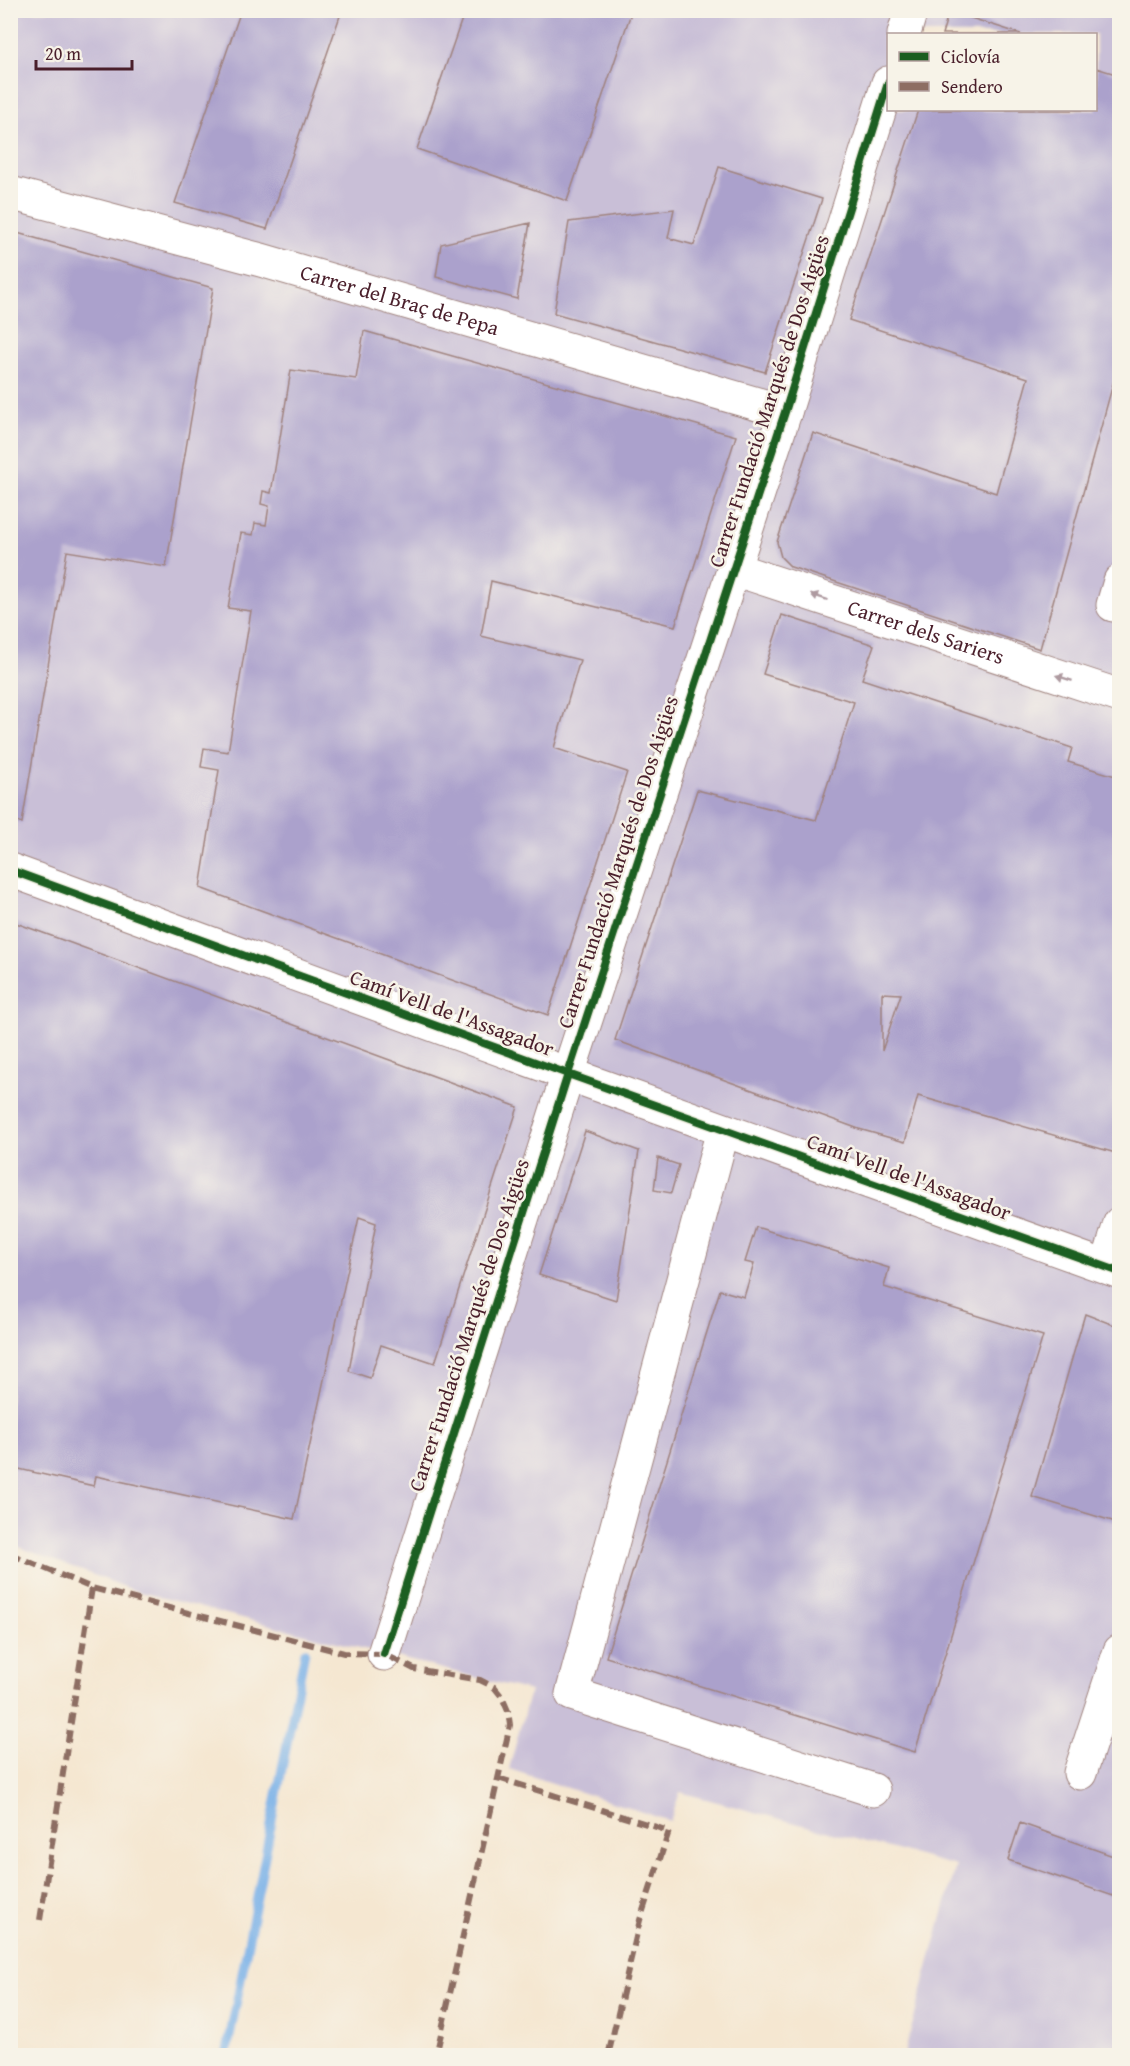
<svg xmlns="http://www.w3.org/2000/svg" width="1130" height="2066" viewBox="0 0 1130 2066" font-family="'Gentium Book Plus',serif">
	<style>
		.industrial { fill: #c9bfd7; fill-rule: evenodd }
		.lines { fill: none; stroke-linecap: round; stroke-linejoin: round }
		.stream { stroke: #78b0e8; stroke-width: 9 }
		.building { fill: #aba1cc; fill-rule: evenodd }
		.minor-casing { stroke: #a0837e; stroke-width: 35 }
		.minor { stroke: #fff; stroke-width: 33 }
		.quiet { stroke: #8d6e63; stroke-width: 6; stroke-dasharray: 12 6; stroke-linecap: butt }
		.cycleway-casing { stroke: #f7f3e8; stroke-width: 11 }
		.cycleway { stroke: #1b5e20; stroke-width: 8 }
		.oneway { fill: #ae9aa0 }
		.labels { text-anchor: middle; stroke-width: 5; stroke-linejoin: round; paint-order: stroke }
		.street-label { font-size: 21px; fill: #4a1f2b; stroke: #f7f3e8 }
	</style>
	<rect width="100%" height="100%" fill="#f7f3e8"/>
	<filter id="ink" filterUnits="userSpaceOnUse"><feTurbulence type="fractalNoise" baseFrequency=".0167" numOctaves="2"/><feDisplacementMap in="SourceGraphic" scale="12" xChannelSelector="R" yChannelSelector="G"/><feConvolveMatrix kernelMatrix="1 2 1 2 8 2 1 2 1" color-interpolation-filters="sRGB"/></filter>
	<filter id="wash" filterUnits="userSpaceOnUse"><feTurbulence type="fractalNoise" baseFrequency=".008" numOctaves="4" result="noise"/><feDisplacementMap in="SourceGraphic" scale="24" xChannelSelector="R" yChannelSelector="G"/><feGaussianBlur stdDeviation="1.35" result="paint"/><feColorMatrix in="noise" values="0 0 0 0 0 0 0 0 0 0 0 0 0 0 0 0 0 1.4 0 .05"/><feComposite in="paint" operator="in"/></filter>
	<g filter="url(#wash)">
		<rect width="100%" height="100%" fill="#f5e7d1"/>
		<!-- industrial -->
		<path class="industrial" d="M10 11H1119V2055H904L956 1866 680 1792 670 1821 509 1769 530 1691 136 1591 11 1544ZM888 34H1096V110H888Z"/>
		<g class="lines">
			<!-- stream -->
			<path class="stream" d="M226 2056 305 1651"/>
		</g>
		<g id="blocks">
			<!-- building -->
			<path class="building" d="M241 10H342L267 229 175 203Z
				M465 10H632L567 201 417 149Z
				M949 11 1021 34H942Z
				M1096 68 1119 75V362L1040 649 791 567 781 557 777 542 813 433 996 493 1028 378 849 320 918 110H1096Z
				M719 167 822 199 765 372 554 313 569 222 674 209 668 238 694 245Z
				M530 223 517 299 436 277 441 244Z
				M10 231 213 288 166 567 67 551 22 823 10 819Z
				M364 331 736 436 675 626 491 581 481 636 580 660 554 748 627 772 548 1015 200 888 219 770 201 767 204 748 228 752 251 611 228 608 241 533 253 535 255 523 266 525 269 506 261 504 263 491 271 493 291 370 356 379Z
				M782 615 874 645 862 679 1072 748 1068 762 1119 777V1154L918 1096 905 1142 859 1129 615 1040 697 790 816 820 854 702 763 674ZM882 993 901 994 882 1051Z
				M16 923 518 1107 435 1363 381 1345 370 1378 349 1371 376 1223 359 1217 294 1519 96 1476 94 1486 10 1467V948Z
				M585 1131 639 1151 616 1300 539 1275Z
				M658 1158 679 1165 671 1193 654 1190Z
				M756 1227 889 1268 884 1287 1043 1336 915 1752 606 1657 720 1290 744 1297 754 1264 745 1262Z
				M1085 1314 1119 1327V1523L1032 1497Z
				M1020 1823 1119 1858V1898L1008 1860Z"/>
		</g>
	</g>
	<g filter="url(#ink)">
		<use href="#blocks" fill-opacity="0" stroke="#a0837e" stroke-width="1.5"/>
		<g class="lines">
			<!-- minor casing -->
			<g class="minor-casing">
				<g id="minor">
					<path d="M904 34 911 10"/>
					<path id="s1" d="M10 193 261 260 785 412"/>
					<path id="s2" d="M734 569 1120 696"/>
					<path d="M1113 605 1120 581"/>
					<path d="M10 870 568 1074 1120 1272"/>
					<path d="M723 1130 572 1694 873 1790"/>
					<path d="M1107 1267 1120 1223"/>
					<path d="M384 1654 568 1074 785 412 888 83"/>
					<path d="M1080 1773 1120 1651"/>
				</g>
			</g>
			<!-- minor -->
			<use href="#minor" class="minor"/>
			<!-- quiet -->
			<path class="quiet" d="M10 1554 92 1588 344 1653 384 1654 414 1669 480 1680 494 1687 502 1697 508 1711 510 1725 436 2056
				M498 1778 669 1831 640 1920 608 2056
				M40 1920 92 1588"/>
			<!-- cycleway casing -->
			<g class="cycleway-casing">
				<path id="cycleway" d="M10 870 568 1074 1120 1272
					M384 1654 568 1074 785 412 888 83"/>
			</g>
			<!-- cycleway -->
			<use href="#cycleway" class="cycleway"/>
		</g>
		<!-- one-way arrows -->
		<defs><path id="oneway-solid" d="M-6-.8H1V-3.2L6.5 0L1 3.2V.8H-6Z" transform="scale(1.5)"/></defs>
		<g class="oneway">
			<use href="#oneway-solid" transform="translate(819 597) rotate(-162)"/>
			<use href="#oneway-solid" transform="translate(1064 678) rotate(-162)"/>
		</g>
	</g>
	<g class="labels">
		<!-- street labels -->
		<g class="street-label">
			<text dy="7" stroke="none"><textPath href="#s1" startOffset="404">Carrer del Braç de Pepa</textPath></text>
			<text transform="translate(769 401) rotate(-72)" y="7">Carrer Fundació Marqués de Dos Aigües</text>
			<text dy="7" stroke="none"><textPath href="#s2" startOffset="202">Carrer dels Sariers</textPath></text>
			<text transform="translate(618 862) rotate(-72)" y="7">Carrer Fundació Marqués de Dos Aigües</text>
			<text transform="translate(452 1013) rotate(20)" y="7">Camí Vell de l'Assagador</text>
			<text transform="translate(909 1177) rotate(20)" y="7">Camí Vell de l'Assagador</text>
			<text transform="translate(469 1325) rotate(-72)" y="7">Carrer Fundació Marqués de Dos Aigües</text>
		</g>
	</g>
	<!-- margin -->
	<rect width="1130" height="2066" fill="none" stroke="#f7f3e8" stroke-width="36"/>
	<!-- legend -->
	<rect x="887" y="33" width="210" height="78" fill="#f7f3e8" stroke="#b29e9c" stroke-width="1.5"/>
	<rect x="899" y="52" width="30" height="9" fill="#1b5e20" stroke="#b29e9c" stroke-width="1.5"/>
	<text x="941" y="63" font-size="18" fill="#4a1f2b">Ciclovía</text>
	<rect x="899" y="82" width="30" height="9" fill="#8d6e63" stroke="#b29e9c" stroke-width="1.5"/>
	<text x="941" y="93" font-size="18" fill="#4a1f2b">Sendero</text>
	<!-- scale -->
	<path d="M36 60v9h96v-9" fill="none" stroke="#4a1f2b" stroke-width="3"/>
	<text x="45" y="60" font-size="18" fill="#4a1f2b" stroke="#f7f3e8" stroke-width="4.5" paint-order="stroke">20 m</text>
</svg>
